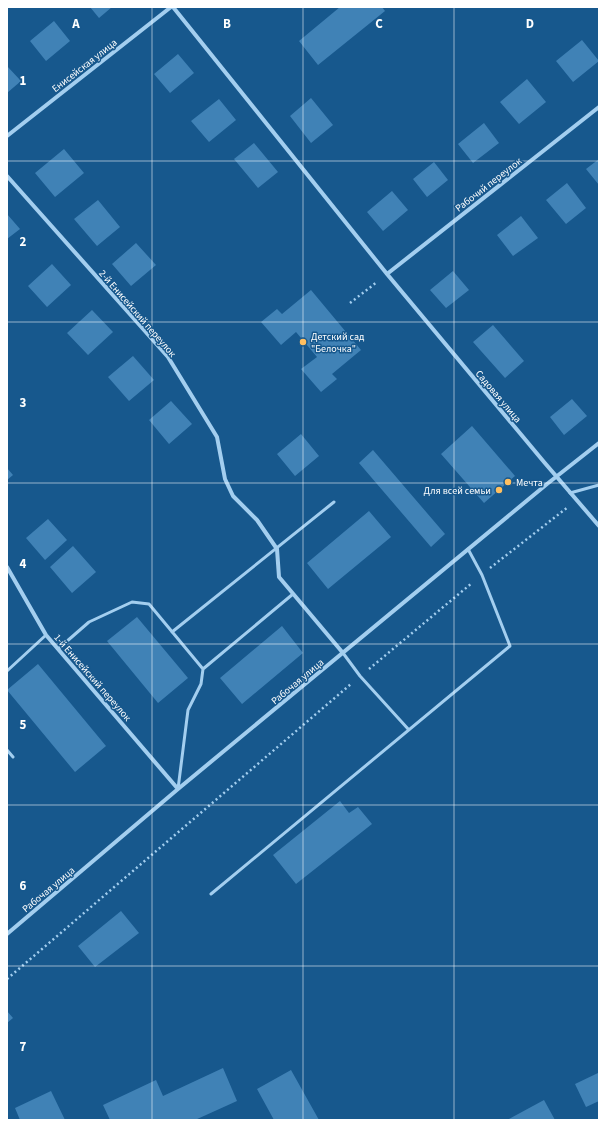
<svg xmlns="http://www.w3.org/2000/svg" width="606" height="1127" viewBox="0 0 606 1127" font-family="'Source Sans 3',sans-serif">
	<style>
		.building { fill: #4082b6 }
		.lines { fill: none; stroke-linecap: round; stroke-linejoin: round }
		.path { stroke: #a3ceef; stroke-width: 2.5; stroke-dasharray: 2 3; stroke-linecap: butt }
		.lane { stroke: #a3ceef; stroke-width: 3 }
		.street { stroke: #a3ceef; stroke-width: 4 }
		.grid { fill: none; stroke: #fff; stroke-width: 1; stroke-opacity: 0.55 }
		.poi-dot { fill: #ffbf60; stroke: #17588d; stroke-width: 1.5 }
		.labels { text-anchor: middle; stroke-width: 3; stroke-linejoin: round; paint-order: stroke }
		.street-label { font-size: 10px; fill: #fff; stroke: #17588d }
		.poi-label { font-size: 10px; fill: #fff; stroke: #17588d; text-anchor: start }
		.grid-label { font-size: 13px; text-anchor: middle; font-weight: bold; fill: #fff; stroke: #17588d; stroke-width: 3; stroke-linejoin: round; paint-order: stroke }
	</style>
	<rect width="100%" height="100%" fill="#17588d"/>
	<!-- building -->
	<path class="building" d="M90 7H112L99 18Z
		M340 7H382L385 11 318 65 299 41Z
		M54 21 70 41 46 61 30 41Z
		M582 40 599 61 573 82 556 61Z
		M178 54 194 73 170 93 154 74Z
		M7 66 21 81 7 93Z
		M527 79 546 102 519 124 500 102Z
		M311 98 333 125 311 143 290 116Z
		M219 99 236 120 209 142 191 121Z
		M484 123 499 143 473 163 458 144Z
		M254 143 278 172 258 188 234 159Z
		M64 149 84 173 55 197 35 173Z
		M599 159V185L586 169Z
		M434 162 448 180 427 197 413 179Z
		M567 183 586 208 566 224 546 200Z
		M392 191 408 210 383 231 367 212Z
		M98 200 120 227 97 246 74 219Z
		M7 214 20 229 7 239Z
		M521 216 538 238 513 256 497 235Z
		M136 243 156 265 131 286 112 264Z
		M52 264 71 285 47 307 28 286Z
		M453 271 469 290 446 308 430 290Z
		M311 290 361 350 332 374 337 379 321 392 301 369 317 357 296 332 281 345 261 322 277 309 282 314Z
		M92 310 113 332 88 355 67 333Z
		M493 325 524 361 505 378 473 342Z
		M133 356 154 380 129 401 108 377Z
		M572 399 587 416 564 435 550 417Z
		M171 401 192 424 169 444 149 420Z
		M472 426 515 476 484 503 441 454Z
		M301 434 319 456 295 476 277 454Z
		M373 450 445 534 431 547 359 463Z
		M7 468 13 475 7 480Z
		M369 511 391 537 328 589 307 563Z
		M48 519 67 540 45 560 26 538Z
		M73 546 96 572 72 593 50 567Z
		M137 617 188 678 158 703 107 641Z
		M282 626 303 653 242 704 220 678Z
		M38 664 106 746 75 772 7 690Z
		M340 801 349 813 358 807 372 824 296 884 273 855Z
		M121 911 139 933 95 967 78 946Z
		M7 1011 13 1018 7 1023Z
		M223 1068 237 1101 195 1120H110L103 1105 156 1080 163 1096Z
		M291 1070 319 1120H274L257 1089Z
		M598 1073 599 1076V1101L586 1107 575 1084Z
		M51 1091 65 1120H20L15 1108Z
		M544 1100 555 1120H507Z"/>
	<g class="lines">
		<!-- path -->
		<path class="path" d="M350 303 377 282
			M490 568 568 507
			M369 669 472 583
			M7 979 351 684"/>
		<!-- lane -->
		<path class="lane" d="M570 493 599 485
			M172 632 334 502
			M58 649 89 622 132 602 149 604 203 669
			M343 653 360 676 409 730
			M7 671 46 635
			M7 750 13 757
			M178 789 188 710 201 684 203 669 293 594
			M211 894 510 646 482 575 468 549"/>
		<!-- street -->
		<path class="street" d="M173 7 387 274 544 462 599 526
			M7 136 171 7
			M7 176 168 357 217 437 225 479 233 496 257 520 277 549 279 577 343 653
			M387 274 599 107
			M7 567 46 635 178 789
			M7 934 178 789 547 484 599 443"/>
	</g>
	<!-- grid -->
	<path class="grid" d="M152 7V1120M303 7V1120M454 7V1120M7 161H599M7 322H599M7 483H599M7 644H599M7 805H599M7 966H599"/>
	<!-- markers -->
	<g class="poi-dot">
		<circle cx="303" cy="342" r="4"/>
		<circle cx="508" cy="482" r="4"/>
		<circle cx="499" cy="490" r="4"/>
	</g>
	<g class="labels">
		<!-- street labels -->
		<g class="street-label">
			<text transform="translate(84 65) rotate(-38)" y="4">Енисейская улица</text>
			<text transform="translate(488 184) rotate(-38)" y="4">Рабочий переулок</text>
			<text transform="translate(138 313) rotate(49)" y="4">2-й Енисейский переулок</text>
			<text transform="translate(499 396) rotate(50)" y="4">Садовая улица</text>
			<text transform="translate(93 677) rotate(49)" y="4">1-й Енисейский переулок</text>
			<text transform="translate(297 681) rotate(-40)" y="4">Рабочая улица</text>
			<text transform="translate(48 889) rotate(-40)" y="4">Рабочая улица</text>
		</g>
		<!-- poi labels -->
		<g class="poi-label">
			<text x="311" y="340">Детский сад<tspan x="311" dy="12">"Белочка"</tspan></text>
			<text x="516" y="486">Мечта</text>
			<text x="491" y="494" text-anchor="end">Для всей семьи</text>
		</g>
	</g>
	<g class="grid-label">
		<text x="76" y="28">A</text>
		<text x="227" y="28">B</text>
		<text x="379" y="28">C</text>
		<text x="530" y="28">D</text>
		<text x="23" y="85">1</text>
		<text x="23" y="246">2</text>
		<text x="23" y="407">3</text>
		<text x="23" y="568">4</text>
		<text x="23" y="729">5</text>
		<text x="23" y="890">6</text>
		<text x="23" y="1051">7</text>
	</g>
	<!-- border -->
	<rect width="606" height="1127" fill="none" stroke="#ffffff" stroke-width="16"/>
</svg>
